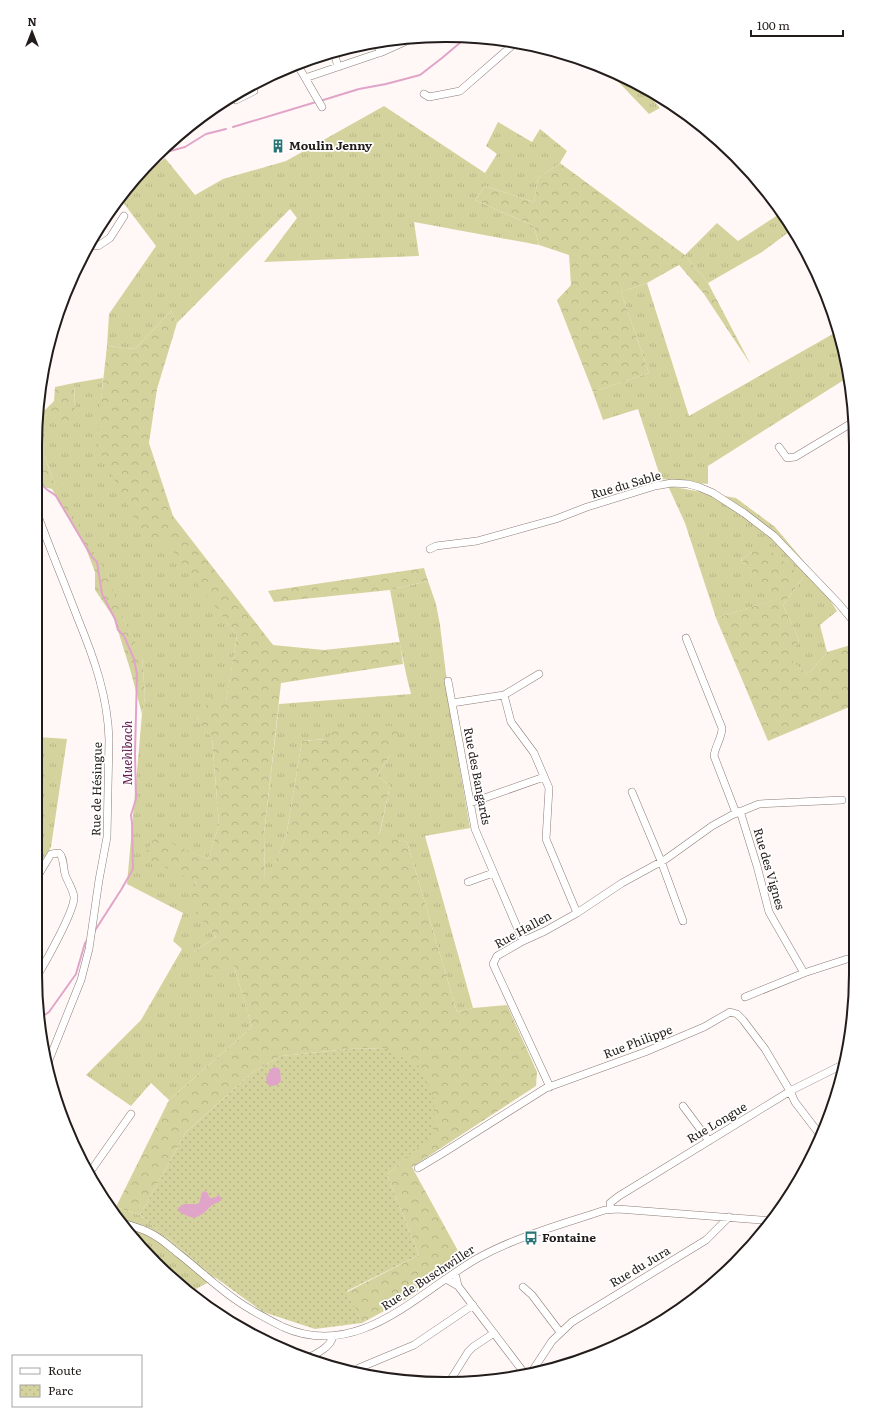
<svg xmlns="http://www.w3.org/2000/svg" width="891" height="1419" viewBox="0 0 891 1419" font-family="Literata,serif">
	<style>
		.grass { fill: url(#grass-tufts) }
		.forest { fill: url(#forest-crowns) }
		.park { fill: url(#park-dots) }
		.water { fill: #e1a4c9 }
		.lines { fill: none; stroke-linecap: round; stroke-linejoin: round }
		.stream { stroke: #e1a4c9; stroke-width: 2 }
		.minor-casing { stroke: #8a7c76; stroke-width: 8 }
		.minor { stroke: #fff; stroke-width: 7 }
		.labels { text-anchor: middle; stroke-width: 3.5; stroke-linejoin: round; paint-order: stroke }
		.poi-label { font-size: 12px; font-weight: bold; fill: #221c1a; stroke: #fff; text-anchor: start }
		.street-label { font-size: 12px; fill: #221c1a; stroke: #fff }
		.water-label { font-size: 13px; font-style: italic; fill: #661f50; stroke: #fff }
		.rim { fill: none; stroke: #221c1a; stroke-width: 2 }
	</style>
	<defs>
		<pattern id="grass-tufts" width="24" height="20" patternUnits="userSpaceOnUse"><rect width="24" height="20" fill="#d5d39d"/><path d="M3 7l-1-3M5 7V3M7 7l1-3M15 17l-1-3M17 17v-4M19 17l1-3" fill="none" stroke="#b7b587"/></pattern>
		<pattern id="forest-crowns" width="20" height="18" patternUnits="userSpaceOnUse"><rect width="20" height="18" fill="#d5d39d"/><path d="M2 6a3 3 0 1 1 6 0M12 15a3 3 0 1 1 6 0" fill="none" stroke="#b7b587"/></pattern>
		<pattern id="park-dots" width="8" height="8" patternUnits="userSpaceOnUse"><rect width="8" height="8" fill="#d5d39d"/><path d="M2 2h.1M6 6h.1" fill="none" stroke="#b7b587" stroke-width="1.8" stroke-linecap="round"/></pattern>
	</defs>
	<rect width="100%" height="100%" fill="#fff8f6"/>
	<!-- grass -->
	<path class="grass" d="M607 70 627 77 640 85 660 108 649 114Z
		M384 106 485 173 497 154 486 146 498 122 532 142 540 129 567 151 560 163 538 178 534 202 485 186 475 200 534 226 539 245 414 222 419 256 264 262 297 218 290 209 177 323 171 311 135 349 107 346 109 314 156 246 119 197 126 189 165 158 195 195 223 179 286 161Z
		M781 213 793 229 762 252 708 283 685 255 717 223 738 241Z
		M647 283 689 416 838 331 847 378 708 466V484L661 479 638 409 603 420 593 392 649 373 621 292Z
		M103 378 98 447 237 636 226 702 197 719 212 738 219 825 208 859 155 838 196 882 190 904 216 937 194 952 234 966 252 1027 169 1100 151 1083 131 1106 86 1075 141 1020 182 949 173 941 183 913 127 884 142 714 145 697 142 656 54 482 43 452 40 422 47 414 75 408 74 383Z
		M668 486 736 498 775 527 807 565 837 611 820 625 827 652 808 675 788 658 799 640 783 605 803 578 752 552 741 560 778 599 716 618 685 523Z
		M428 581 436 604 440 625 452 723 470 828 425 836 473 1008 457 1012 407 842 379 837 390 786 377 776 390 755 327 739 302 741 286 837 265 884 264 835 279 704 411 694C402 660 397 625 390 590Z
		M39 737 67 739 51 847 39 866Z
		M116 1207 140 1215 216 1278 189 1293 155 1264 113 1213Z"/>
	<!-- forest -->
	<path class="forest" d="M560 163 685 255 708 283 751 365 704 294 679 265 647 283 621 292 649 373 593 392 557 300 571 285 569 255 539 245 534 226 475 200 485 186 534 202 538 178Z
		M171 311 177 323 157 389 149 443 173 516 273 645 324 650 400 642 403 664 281 683 264 835 265 883 286 837 302 741 327 739 337 727 401 726 390 755 377 776 390 786 379 836 407 842 457 1012 473 1008 507 1005 537 1072 536 1086 412 1167 462 1258 410 1297 362 1323 347 1292 419 1255 387 1175 433 1133 383 1048 349 1049 281 1056 253 1072 186 1132 140 1215 116 1207 169 1100 252 1027 234 966 210 976 194 952 216 937 189 904 196 882 143 857 155 837 208 859 219 825 212 738 197 720 211 697 226 701 237 636 166 542 144 537 96 444 107 346 135 349Z
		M74 383 75 408 70 423 47 414 40 422 43 452 54 482 107 575 123 618 142 655 145 697 142 714 130 669 114 618 95 590V572L83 541 52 489 38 486V417L54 401 55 387Z
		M770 550 803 578 783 605 799 640 789 658 808 675 827 652 854 644V705L768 741 716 618 777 599 741 560 752 552Z
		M424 568 428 581 390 590 274 602 268 591Z"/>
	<!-- park -->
	<path class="park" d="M383 1048 419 1066 434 1098 433 1134 387 1175 419 1255 347 1291 362 1323 315 1329 263 1312 216 1278 140 1215 186 1132 253 1072 281 1056 349 1049Z"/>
	<!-- water -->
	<path class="water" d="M274 1067 278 1068 280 1070 281 1081 277 1085 271 1086 267 1084 266 1078 270 1070Z
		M204 1191 207 1192 210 1198H214L219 1195 222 1200 212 1205 204 1213 195 1218 190 1217 179 1212 178 1208 184 1204H196L199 1203 202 1193Z"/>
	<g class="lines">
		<!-- stream -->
		<path class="stream" d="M320 101 359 89 386 84 420 75 442 58 468 36
			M233 127 316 102
			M159 154 185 147 206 134 226 129
			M38 476C41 479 41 482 43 485 45 490 52 492 56 496L92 557 97 562 102 594 115 619 118 630 124 636 134 659 137 674 135 753 136 799 131 815 132 823 133 869 121 890 94 932
			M39 1028 43 1022V1016L49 1012 76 974 85 943 88 939"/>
		<!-- minor casing -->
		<g class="minor-casing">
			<path id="minor" d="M377 42 380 53
				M334 52 338 67
				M297 64 322 107
				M305 78 382 52 413 38
				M424 94 429 97 460 91 515 43
				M233 95 236 100 254 91
				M92 245 98 246 110 238 124 216
				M779 447 787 458 795 457 855 421
				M38 516C51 551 65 585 78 619 94 658 108 697 109 740L107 837 99 880 89 949 81 980 47 1065
				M430 549 436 546 477 541 556 519 587 507 655 486 672 483 688 484 699 487 713 493 744 513 774 536 839 604 854 622
				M686 638 722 728C722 738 715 746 714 756L736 813
				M448 681 475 829 523 941
				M504 695 511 722 534 753 549 788 546 839 577 913
				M452 703 504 695 539 674
				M632 792 661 861 683 921
				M470 803 544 777
				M740 811 757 866 769 912 804 973
				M39 874 51 854 59 853C64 857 63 867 65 874 67 881 73 889 74 897 75 910 46 961 39 973
				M468 882 493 873
				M745 997 804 973 847 959H853
				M550 1087 493 964 497 956 523 941 545 931 577 913 622 883 666 859 712 826 732 815 759 804 842 800
				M683 1106 709 1141
				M418 1168 443 1153 546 1088 645 1052 704 1027 730 1012 737 1014 743 1020 765 1049 790 1091 795 1102 821 1136
				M90 1172 131 1114
				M611 1209 610 1203 619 1196 792 1090 842 1065
				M122 1223C132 1226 141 1228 150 1233 161 1238 170 1247 179 1254 198 1269 216 1286 236 1300 250 1310 267 1319 283 1327 359 1361 418 1292 478 1258 518 1236 563 1224 605 1210L618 1209 773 1221
				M446 1279 458 1286 455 1273
				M458 1286 525 1374
				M523 1287 532 1295 560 1332
				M306 1359C316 1354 331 1347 333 1336
				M356 1373 359 1368 414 1345 473 1305
				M531 1373 552 1341 572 1322 706 1240 729 1217
				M448 1384 468 1352 473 1347 494 1333"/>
		</g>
		<!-- minor -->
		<use href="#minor" class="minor"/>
	</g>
	<!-- icons -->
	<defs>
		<g id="building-bare" transform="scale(1.08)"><path d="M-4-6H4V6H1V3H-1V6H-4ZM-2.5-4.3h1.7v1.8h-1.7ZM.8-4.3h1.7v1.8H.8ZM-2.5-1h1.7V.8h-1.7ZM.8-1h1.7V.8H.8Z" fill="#2a7477" stroke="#fff" stroke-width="2.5" paint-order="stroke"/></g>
		<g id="bus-bare" transform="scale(1.08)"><path d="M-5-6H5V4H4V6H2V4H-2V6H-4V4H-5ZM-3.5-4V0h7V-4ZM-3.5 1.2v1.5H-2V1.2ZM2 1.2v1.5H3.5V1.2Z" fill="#2a7477" stroke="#fff" stroke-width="2.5" paint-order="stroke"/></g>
	</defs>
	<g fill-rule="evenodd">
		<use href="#building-bare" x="278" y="146"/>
		<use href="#bus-bare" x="531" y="1238"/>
	</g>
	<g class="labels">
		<!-- poi labels -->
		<g class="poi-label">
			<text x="289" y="150">Moulin Jenny</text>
			<text x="542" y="1242">Fontaine</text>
		</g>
		<!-- street labels -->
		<g class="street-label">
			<text transform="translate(626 485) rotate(-16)" y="4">Rue du Sable</text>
			<text transform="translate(477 776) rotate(79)" y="4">Rue des Bangards</text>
			<text transform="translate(97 789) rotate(-89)" y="4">Rue de Hésingue</text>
			<text transform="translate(769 869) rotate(74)" y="4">Rue des Vignes</text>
			<text transform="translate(523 930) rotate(-29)" y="4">Rue Hallen</text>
			<text transform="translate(638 1042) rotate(-21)" y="4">Rue Philippe</text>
			<text transform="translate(717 1123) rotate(-31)" y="4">Rue Longue</text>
			<text transform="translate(640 1267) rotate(-31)" y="4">Rue du Jura</text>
			<text transform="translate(428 1278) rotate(-33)" y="4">Rue de Buschwiller</text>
		</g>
		<!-- water labels -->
		<g class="water-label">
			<text transform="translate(127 753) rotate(-90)" y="5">Muehlbach</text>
		</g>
	</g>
	<!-- crop -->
	<path d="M0 0H891V1419H0ZM445 42H446A403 403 0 0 1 849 445V974A403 403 0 0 1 446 1377H445A403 403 0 0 1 42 974V445A403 403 0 0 1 445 42Z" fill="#fff" fill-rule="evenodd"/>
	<path class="rim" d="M445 42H446A403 403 0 0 1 849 445V974A403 403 0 0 1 446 1377H445A403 403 0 0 1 42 974V445A403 403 0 0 1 445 42Z"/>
	<!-- legend -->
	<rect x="12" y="1355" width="130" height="52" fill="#ffffff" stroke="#a7a4a3"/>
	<rect x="20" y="1368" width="20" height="6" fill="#ffffff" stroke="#a7a4a3"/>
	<text x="48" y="1375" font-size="12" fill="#221c1a">Route</text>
	<rect x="20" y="1385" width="20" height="12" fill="url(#park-dots)" stroke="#a7a4a3"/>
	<text x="48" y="1395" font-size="12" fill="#221c1a">Parc</text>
	<!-- north arrow -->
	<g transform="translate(32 32)" stroke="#ffffff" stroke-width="3" paint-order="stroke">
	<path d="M0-3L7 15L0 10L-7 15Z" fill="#221c1a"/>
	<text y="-6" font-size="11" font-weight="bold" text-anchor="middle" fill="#221c1a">N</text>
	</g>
	<!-- scale -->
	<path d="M751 30v6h92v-6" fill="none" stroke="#221c1a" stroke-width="2"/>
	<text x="757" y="30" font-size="12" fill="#221c1a" stroke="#ffffff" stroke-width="3" paint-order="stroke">100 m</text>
</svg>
